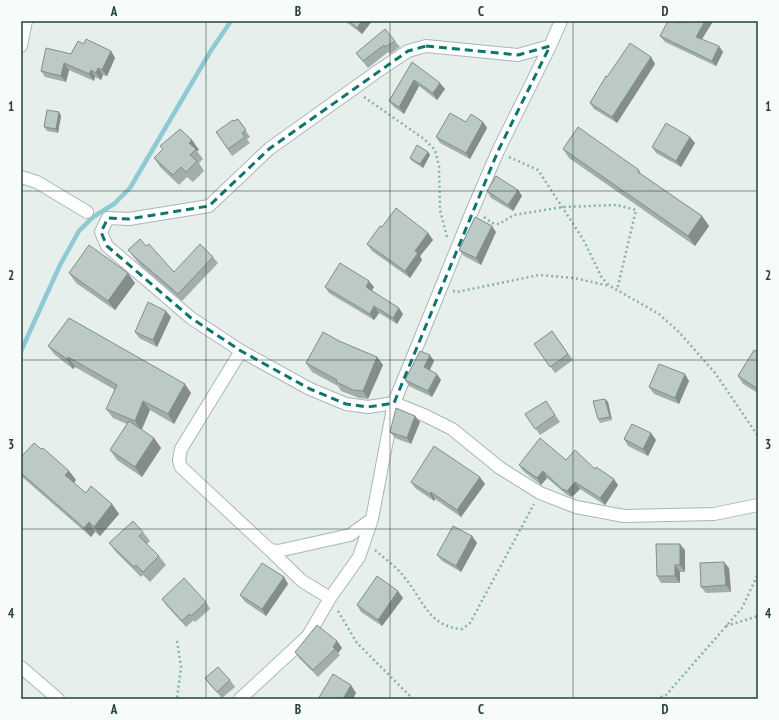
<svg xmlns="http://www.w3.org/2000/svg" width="779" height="720" viewBox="0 0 779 720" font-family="'PT Sans Narrow',sans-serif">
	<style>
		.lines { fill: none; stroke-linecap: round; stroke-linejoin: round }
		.stream { stroke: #8ec9d4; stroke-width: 4.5 }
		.street-casing { stroke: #a8b8b2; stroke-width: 14 }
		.path { stroke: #86b3a5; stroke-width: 2.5; stroke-dasharray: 2 3; stroke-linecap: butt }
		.street { stroke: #fff; stroke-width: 12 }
		.wall { fill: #a1aea9 }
		.shaded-wall { fill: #838d89 }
		.building { fill: #bbcac4; stroke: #838d89 }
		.marked { fill: none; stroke: #0f766e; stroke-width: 3; stroke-dasharray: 8 5; stroke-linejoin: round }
		.grid { fill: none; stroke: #24423a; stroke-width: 1; stroke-opacity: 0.55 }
		.neatline { fill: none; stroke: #24423a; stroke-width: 1.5 }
		.grid-label { font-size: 13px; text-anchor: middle; font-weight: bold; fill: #24423a }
	</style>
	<rect width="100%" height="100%" fill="#e6efeb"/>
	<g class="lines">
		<!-- stream -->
		<path class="stream" d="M21 351 60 265 79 231 93 217 114 204 130 188 210 52 231 21"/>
		<!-- street casing -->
		<g class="street-casing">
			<path id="street" d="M21 46 26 21
				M550 46 518 55 426 46 408 51 378 71 269 149 209 206 129 219 108 218 101 232 107 246 191 318 241 351 310 389 346 404 368 407 394 403 424 415 452 429 500 468 540 493 576 507 624 516 714 514 758 505
				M21 177 37 182 87 212
				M241 351 181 449 179 460 181 467 270 550 278 551 350 535 372 519
				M270 550 302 581 330 598
				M21 667 58 699
				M240 699 308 636 330 598 359 557 372 519 394 403 473 209 498 151 550 46 561 21"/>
		</g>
		<!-- path -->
		<path class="path" d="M364 97 424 139 435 150 439 166 440 210 447 237
			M509 157 538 170 583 239 602 278 610 286 659 314 679 332 715 373 758 436
			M484 217 492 223 499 224 514 215 563 207 617 205 636 210 617 290
			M453 291 457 292 539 275 574 278 610 286
			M375 550C385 559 397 567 405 578 423 600 429 627 462 629L470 623 534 504
			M338 611 357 643 413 699
			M726 626 758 616
			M177 641 181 667 177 699
			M656 699 666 695 742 608 758 574"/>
		<!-- street -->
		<use href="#street" class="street"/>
	</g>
	<!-- wall -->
	<path class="wall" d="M345 21H372L362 34Z
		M680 23H712L702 39 723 52 716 66 665 42 660 36Z
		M395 41 400 47 390 54 388 52 368 68 356 53Z
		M84 44 111 51 115 58 107 76 103 75 101 80 95 77 94 81 69 70 66 82 45 77 41 71 71 54Z
		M651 57 655 64 617 123 594 109 590 103 607 77Z
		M412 62 445 89 437 100 419 86 404 114 394 107 389 101Z
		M59 112 61 116 58 133 47 131 44 127Z
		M238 119 250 137 247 139 250 143 232 156 216 132Z
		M466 122H483L487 128 470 159 440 143 436 137Z
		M192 140 199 150 197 151 203 159 199 163 204 171 193 182 187 177 179 185 161 168 154 158 163 150 160 146Z
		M695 143 681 167 656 153 652 147Z
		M563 149 639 170 641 174 702 216 709 226 695 246 569 158Z
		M428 152 430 155 423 168 412 161 410 158Z
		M518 190 522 196 513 211 491 198 487 191Z
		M382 227 428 233 433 240 420 256 422 260 410 278 372 251 367 244Z
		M496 232 481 265 464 256 459 250Z
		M146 246 174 272 213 257 218 263 182 301 140 265 128 250Z
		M69 273 135 283 115 310 76 283Z
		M325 287H374L372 290 403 314 397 324 379 313 374 320 329 293Z
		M171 317 157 347 139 338 135 332Z
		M552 331 573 360 555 373 534 344Z
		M339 341 377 357 383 365 368 399 359 398 341 391 338 386 312 372 306 363Z
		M48 346 191 393 174 424 150 410 142 430 154 438 161 448 142 477 117 460 110 450 127 424 113 418 106 409 115 390 75 367 73 369 55 355Z
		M758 352V393L743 384 738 376Z
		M434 361 430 370 441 380 432 397 409 386 405 380Z
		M689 381 679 404 654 394 649 387Z
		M605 399 608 402 612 420 600 423 598 419Z
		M546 401 560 422 540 435 525 414Z
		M415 416 420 422 411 444 395 438 390 432Z
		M651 433 656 440 648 456 628 446 624 439Z
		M41 449 69 471 76 480 74 483 86 493 112 504 119 514 100 536 95 532 91 537 21 476V457Z
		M519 465 595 469 618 485 605 505 580 489 572 497 567 495 547 478 541 485 523 471Z
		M411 482 485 484 461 517 435 499 434 501 415 488Z
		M143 532 150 541 147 544 159 556 166 565 150 582 143 575 141 577 116 552 109 543Z
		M472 536 477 543 461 572 442 561 437 555Z
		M685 550V572H680V583H661L657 576Z
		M729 568 731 592 706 593 701 587Z
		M284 577 288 584 266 616 245 602 240 595Z
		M403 598 382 626 361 612 357 605Z
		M162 599 206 602 210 609 195 622 194 620 186 627 166 605Z
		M337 641 342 648 338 653 340 655 318 677 299 658 295 652Z
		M205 678 230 680 235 687 222 698 210 685Z"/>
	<!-- shaded-wall -->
	<path class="shaded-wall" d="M362 21H372L362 34 357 28Z
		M705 21H710L712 23 700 42 696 37Z
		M719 46 723 52 716 66 712 61Z
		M111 51 115 58 107 76 102 70Z
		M651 57 655 64 617 123 612 117Z
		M64 63 69 70 66 82 61 76Z
		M98 68 103 75 101 80 96 73Z
		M91 70 95 77 94 81 89 74Z
		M414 80 419 86 404 114 399 107Z
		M440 83 445 89 437 100 433 93Z
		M59 112 61 116 58 133 56 129Z
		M483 122 487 128 470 159 466 153Z
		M690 137 695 143 681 167 676 161Z
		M192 140 199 150 197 151 189 143Z
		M428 152 430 155 423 168 420 164Z
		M518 190 522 196 513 211 508 205Z
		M702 216 709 226 695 246 688 236Z
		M492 226 496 232 481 265 476 258Z
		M428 233 433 240 420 256 422 260 410 278 405 271 415 251Z
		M128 273 135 283 115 310 108 301Z
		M369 281 374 287 370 293 366 287Z
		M374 306 379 313 374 320 370 314Z
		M399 308 403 314 397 324 393 318Z
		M166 311 171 317 157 347 153 340Z
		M430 355 434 361 428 373 424 367Z
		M68 357 75 367 73 369 67 359Z
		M377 357 383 365 368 399 363 391Z
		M437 374 441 380 432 397 428 391Z
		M685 374 689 381 679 404 675 398Z
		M185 384 191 393 174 424 168 414Z
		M605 399 608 402 612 420 610 417Z
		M143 401 150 410 141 430 135 421Z
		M415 416 420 422 411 444 407 438Z
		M651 433 656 440 648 456 643 449Z
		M154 438 161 448 142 477 135 467Z
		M69 471 76 480 71 485 65 475Z
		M543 471 547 478 541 485 537 478Z
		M480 477 485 484 461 517 457 510Z
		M614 479 618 485 605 505 600 498Z
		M575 482 580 489 572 497 567 491Z
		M431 492 435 499 434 501 430 494Z
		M112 504 119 514 100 536 94 527Z
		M89 522 95 532 91 537 84 528Z
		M472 536 477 543 461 572 456 566Z
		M680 544 685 550V572L680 565Z
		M724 562 729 568 731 592 726 585Z
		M675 565 680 572V583L675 576Z
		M284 577 288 584 266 616 262 609Z
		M398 591 403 598 382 626 378 620Z
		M337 641 342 648 338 653 333 647Z
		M351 685 356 693 353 699H343Z"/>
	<!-- building -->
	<path class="building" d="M349 21H362L357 28Z
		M668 21H676L680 23 681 21H705L696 37 719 46 712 61 660 36Z
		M385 29 395 41 385 47 384 45 363 61 356 53Z
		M86 39 111 51 102 70 98 68 96 73 91 70 89 74 64 63 61 76 41 71 46 48 71 54 78 41 84 44Z
		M630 43 651 57 612 117 590 103 606 76 607 77Z
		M412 62 440 83 433 93 414 80 399 107 389 101Z
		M47 110 59 112 56 129 44 127Z
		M450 113 466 122 471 114 483 122 466 153 436 137Z
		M238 119 246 130 242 133 245 137 228 149 216 132 233 120 234 121Z
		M666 123 690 137 676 161 652 147Z
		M578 127 639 170 638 172 702 216 688 236 563 149Z
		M180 129 192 140 189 143 196 149 190 155 197 161 186 172 181 167 173 175 154 158 163 149 160 146Z
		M417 145 428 152 420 164 410 158Z
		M496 176 518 190 508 205 487 191Z
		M396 208 428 233 415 251 418 253 405 271 367 244 380 226 382 227Z
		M475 217 492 226 476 258 459 250Z
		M140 239 146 246 149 244 174 272 200 244 213 257 178 294 136 258 128 250Z
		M89 245 128 273 108 301 69 273Z
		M340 263 369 281 366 287 399 308 393 318 374 306 370 314 325 287Z
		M148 302 166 311 153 340 135 332Z
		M69 318 185 384 168 414 143 401 135 421 106 409 117 385 68 357 67 359 48 346Z
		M552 331 568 354 550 367 534 344Z
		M323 332 339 341 377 357 363 391 353 390 336 382 337 380 306 363Z
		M754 350 758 352V389L738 376Z
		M420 351 430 355 424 367 437 374 428 391 405 380Z
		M659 364 685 374 675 398 649 387Z
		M605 399 610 417 598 419 593 401Z
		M546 401 555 415 535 429 525 414Z
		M396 408 415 416 407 438 390 432Z
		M129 421 154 438 135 467 110 450Z
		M632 424 651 433 643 449 624 439Z
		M540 438 566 460 575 450 595 469 596 467 614 479 600 498 575 482 567 491 562 489 543 471 537 478 519 465Z
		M34 443 41 449 43 448 69 471 65 475 86 493 91 486 112 504 94 527 89 522 84 528 21 473V457Z
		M434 446 480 477 457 510 431 492 430 494 411 482Z
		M133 521 143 532 139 536 159 556 143 572 136 565 134 567 109 543Z
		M453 526 472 536 456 566 437 555Z
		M656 544H680V565H675V576H657Z
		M724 562 726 585 701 587 700 563Z
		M262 563 284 577 262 609 240 595Z
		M377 576 398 591 378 620 357 605Z
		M184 578 206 602 191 616 189 614 182 621 162 599Z
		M317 625 337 641 333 647 335 649 313 670 295 652Z
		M218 667 230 680 217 692 205 678Z
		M333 674 351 685 343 699H318Z"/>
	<!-- marked area -->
	<path class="marked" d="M426 46 518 55 550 46 498 151 394 403 368 407 346 404 310 389 241 351 191 318 107 246 101 232 108 218 129 219 209 206 269 149 408 51Z"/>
	<!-- grid -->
	<path class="grid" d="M206 21V699M390 21V699M573 21V699M21 191H758M21 360H758M21 529H758"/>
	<!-- border -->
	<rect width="779" height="720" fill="none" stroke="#f7fbf9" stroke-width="44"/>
	<rect x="22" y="22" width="735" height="676" class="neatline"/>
	<g class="grid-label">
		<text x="114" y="16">A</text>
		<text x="298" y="16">B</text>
		<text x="481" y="16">C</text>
		<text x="665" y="16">D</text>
		<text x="11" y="111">1</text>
		<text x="768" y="111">1</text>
		<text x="11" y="280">2</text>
		<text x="768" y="280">2</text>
		<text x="11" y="449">3</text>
		<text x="768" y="449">3</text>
		<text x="11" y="618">4</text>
		<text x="768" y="618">4</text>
		<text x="114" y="714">A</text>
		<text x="298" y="714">B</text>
		<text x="481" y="714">C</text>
		<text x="665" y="714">D</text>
	</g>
</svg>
